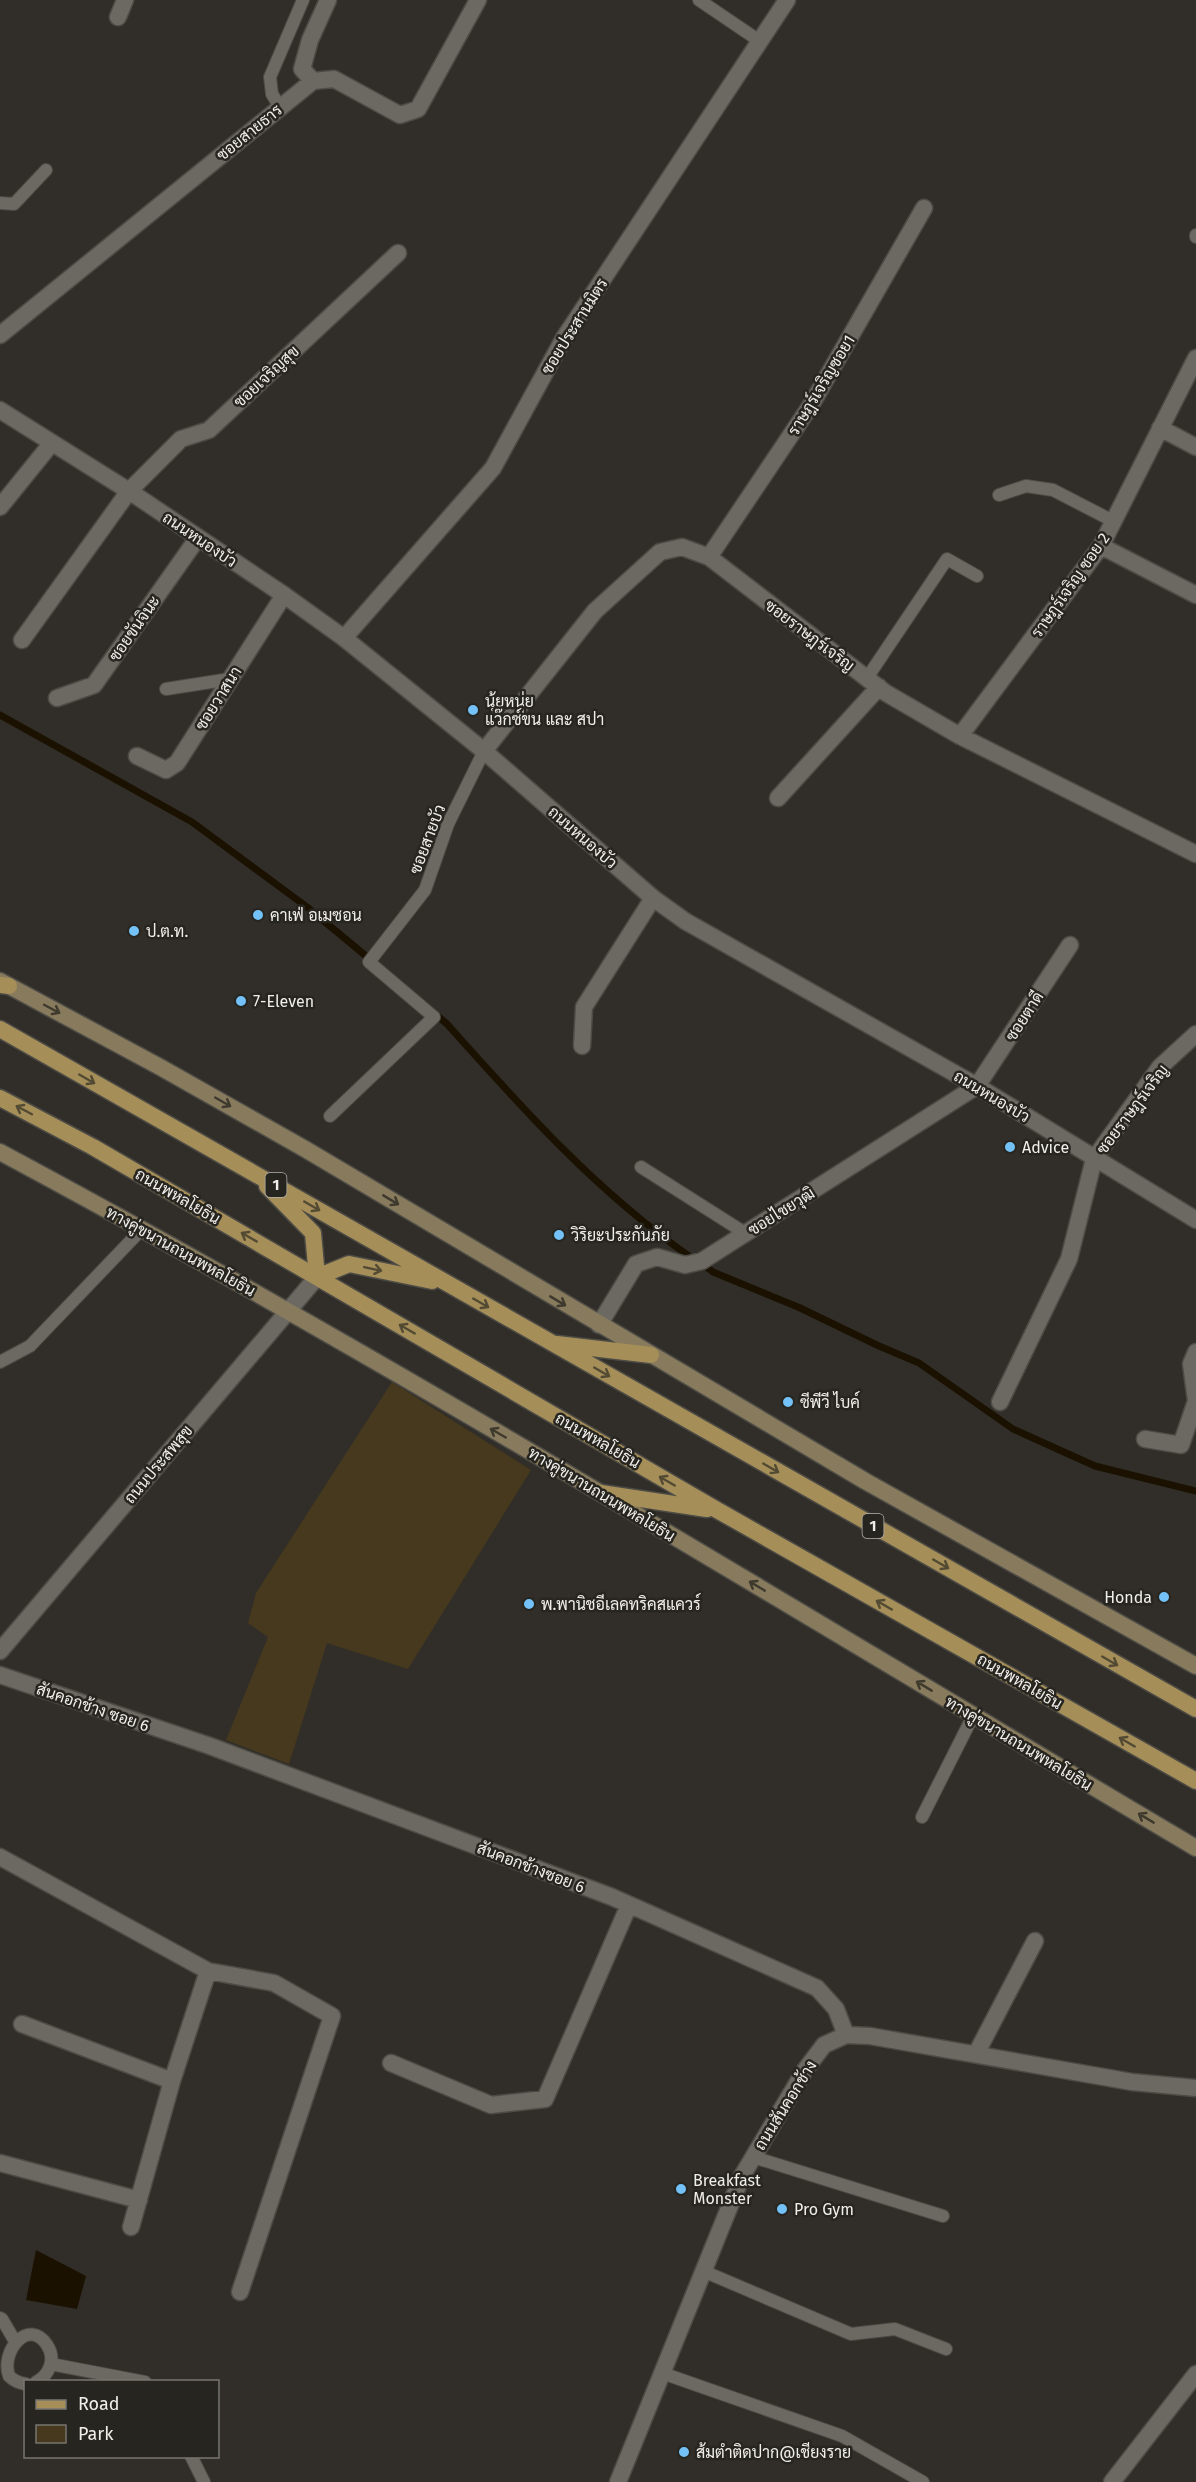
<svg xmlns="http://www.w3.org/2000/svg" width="1196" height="2482" viewBox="0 0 1196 2482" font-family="'Fira Sans',Sarabun,sans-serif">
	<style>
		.green { fill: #46391d }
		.water { fill: #1b1100 }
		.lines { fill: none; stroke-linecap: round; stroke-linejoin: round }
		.stream { stroke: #1b1100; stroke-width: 7 }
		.service-casing { stroke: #4d4b45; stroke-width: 14 }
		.minor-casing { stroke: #4d4b45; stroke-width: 19 }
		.tertiary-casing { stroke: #4d4b45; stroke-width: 19 }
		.secondary-casing { stroke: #4d4b45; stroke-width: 19 }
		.primary-casing { stroke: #4d4b45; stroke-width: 19 }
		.service { stroke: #6c6963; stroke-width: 12 }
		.minor { stroke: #6c6963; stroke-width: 16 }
		.tertiary { stroke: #6c6963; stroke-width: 16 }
		.secondary { stroke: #887b5d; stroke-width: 16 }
		.primary { stroke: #a58e58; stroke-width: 16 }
		.oneway { stroke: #3f3a2e }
		.oneway2 { stroke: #534a33 }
		.poi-dot { fill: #73c1f6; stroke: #27251f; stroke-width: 2 }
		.labels { text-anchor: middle; stroke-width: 5; stroke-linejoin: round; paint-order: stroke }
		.shield { fill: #27251f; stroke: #b4b2ad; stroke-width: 1.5 }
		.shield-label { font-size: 15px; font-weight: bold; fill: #f0eeea }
		.street-label { font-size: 16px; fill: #f0eeea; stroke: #27251f }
		.poi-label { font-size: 16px; fill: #f0eeea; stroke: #27251f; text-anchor: start }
	</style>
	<rect width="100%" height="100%" fill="#312e29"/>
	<!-- green -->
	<path class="green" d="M392 1382 531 1470 408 1669 327 1643 289 1764 226 1740 268 1637 248 1623 256 1593Z"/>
	<!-- water -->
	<path class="water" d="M36 2250 86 2276 77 2309 26 2300Z"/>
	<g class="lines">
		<!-- stream -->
		<path class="stream" d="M0 715 192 822 307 907 372 961
			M433 1012 447 1024C522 1108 596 1191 689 1256
			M705 1266 713 1272 798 1307 879 1346 919 1363 1013 1429 1095 1466 1196 1491"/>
		<!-- service casing -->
		<g class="service-casing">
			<path id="service" d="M699 0 761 42
				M280 107 272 94 270 77 303 0
				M0 203 14 204 46 170
				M1196 235V237
				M999 495 1026 486 1053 490 1113 521
				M867 678 947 559 977 576
				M166 689 230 679
				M330 1116 434 1017 369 962 425 890 448 824 484 751
				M641 1167 745 1233
				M0 1362 30 1346 142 1229
				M922 1817 973 1716
				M753 2157 943 2216
				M703 2271 851 2334 895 2329 946 2349
				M0 2318 2 2319 13 2338
				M51 2364 145 2382
				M662 2373 842 2436 923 2482
				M26 2384C19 2383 14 2381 9 2376 0 2351 29 2317 47 2345 56 2358 50 2375 36 2382
				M191 2456 204 2482"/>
		</g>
		<!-- minor casing -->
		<g class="minor-casing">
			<path id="minor" d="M118 17 125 0
				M313 81 302 69 310 40 328 0
				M0 335 313 81 334 79 400 115 418 109 478 0
				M1160 428 1196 447
				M0 507 51 444
				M1101 546 1196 595
				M709 557 811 405 924 208
				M344 638 493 468 564 338 787 0
				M22 640 129 491 181 439 209 430 398 253
				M57 698 94 685 197 539
				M960 736 1101 546 1196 358
				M484 751 595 611 660 552 682 547 709 557 886 693 960 736 1196 854
				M137 756 166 770 177 763 284 595
				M778 798 879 687
				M582 1046 584 1007 653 898
				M599 1325 636 1264 657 1257 685 1265 702 1261 977 1086 1070 945
				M1000 1402 1069 1259 1094 1159 1160 1067 1196 1034
				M1145 1439 1181 1445 1196 1401 1191 1364 1196 1352
				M0 1675 210 1746 612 1897 817 1988 836 2009 846 2035
				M0 1857 208 1971 274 1983 332 2016 240 2292
				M22 2024 172 2081
				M976 2054 1035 1941
				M391 2063 491 2105 545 2099 629 1905
				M0 2163 139 2200
				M131 2227 172 2081 208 1971
				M1112 2482 1196 2374"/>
		</g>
		<!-- tertiary casing -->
		<g class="tertiary-casing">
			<path id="tertiary" d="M0 410 129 491 284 595 344 638 484 751 653 898 685 921 977 1086 1196 1220
				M0 1651 317 1277
				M618 2482 742 2176 805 2070 824 2045 846 2035 870 2036 1132 2082 1196 2088"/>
		</g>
		<!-- secondary casing -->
		<g class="secondary-casing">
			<path id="secondary" d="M0 981 160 1067 305 1149 865 1481 1196 1666
				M0 1152C407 1370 799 1613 1196 1848"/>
		</g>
		<!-- primary casing -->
		<g class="primary-casing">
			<path id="primary" d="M0 985 9 986
				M0 1029 1196 1709
				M0 1098 93 1147 717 1510 1196 1781
				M267 1186 313 1233 317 1277
				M317 1277 349 1264 432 1281
				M557 1344 651 1355
				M601 1493 707 1509"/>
		</g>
		<!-- service -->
		<use href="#service" class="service"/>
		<!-- minor -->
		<use href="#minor" class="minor"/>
		<!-- tertiary -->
		<use href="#tertiary" class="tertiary"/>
		<!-- secondary -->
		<use href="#secondary" class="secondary"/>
		<!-- primary -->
		<use href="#primary" class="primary"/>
	</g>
	<!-- one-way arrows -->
	<defs><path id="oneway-shaft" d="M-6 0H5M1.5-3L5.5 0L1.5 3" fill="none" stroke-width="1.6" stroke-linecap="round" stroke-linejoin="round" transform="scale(1.5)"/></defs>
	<g class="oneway">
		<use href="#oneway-shaft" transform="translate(52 1009) rotate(28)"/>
		<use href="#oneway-shaft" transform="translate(223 1102) rotate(30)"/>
		<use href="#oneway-shaft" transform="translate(391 1200) rotate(31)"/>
		<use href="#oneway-shaft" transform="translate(558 1301) rotate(31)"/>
		<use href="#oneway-shaft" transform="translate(498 1433) rotate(-150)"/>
		<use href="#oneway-shaft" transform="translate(757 1586) rotate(-149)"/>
		<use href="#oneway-shaft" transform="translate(924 1686) rotate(-149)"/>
		<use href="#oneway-shaft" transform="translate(1146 1818) rotate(-149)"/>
	</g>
	<g class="oneway2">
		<use href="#oneway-shaft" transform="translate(87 1079) rotate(30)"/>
		<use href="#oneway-shaft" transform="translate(24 1110) rotate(-152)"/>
		<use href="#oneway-shaft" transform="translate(312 1206) rotate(30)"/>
		<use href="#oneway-shaft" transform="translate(249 1237) rotate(-150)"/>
		<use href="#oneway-shaft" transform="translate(373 1269) rotate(12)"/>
		<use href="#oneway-shaft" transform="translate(481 1303) rotate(30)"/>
		<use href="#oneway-shaft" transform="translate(407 1329) rotate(-150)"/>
		<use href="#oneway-shaft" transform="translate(602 1372) rotate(30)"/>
		<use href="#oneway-shaft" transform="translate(771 1468) rotate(30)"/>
		<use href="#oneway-shaft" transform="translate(667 1481) rotate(-150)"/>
		<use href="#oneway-shaft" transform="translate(941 1564) rotate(30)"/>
		<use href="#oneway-shaft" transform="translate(884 1605) rotate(-150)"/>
		<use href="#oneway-shaft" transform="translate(1110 1661) rotate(30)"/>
		<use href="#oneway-shaft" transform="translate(1127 1742) rotate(-150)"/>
	</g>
	<!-- markers -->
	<g class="poi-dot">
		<circle cx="473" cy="710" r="6"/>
		<circle cx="258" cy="915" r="6"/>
		<circle cx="134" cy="931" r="6"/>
		<circle cx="241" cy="1001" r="6"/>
		<circle cx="1010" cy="1147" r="6"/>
		<circle cx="559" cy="1235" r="6"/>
		<circle cx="788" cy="1402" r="6"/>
		<circle cx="1164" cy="1597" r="6"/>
		<circle cx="529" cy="1604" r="6"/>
		<circle cx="681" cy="2189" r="6"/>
		<circle cx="782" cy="2209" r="6"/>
		<circle cx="684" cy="2452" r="6"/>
	</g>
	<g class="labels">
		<!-- shield labels -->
		<g class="shield">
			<rect x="265.5" y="1173" width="21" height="24" rx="4.5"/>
			<rect x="862.5" y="1514" width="21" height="24" rx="4.5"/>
		</g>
		<g class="shield-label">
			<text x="276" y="1190">1</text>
			<text x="873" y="1531">1</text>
		</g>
		<!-- street labels -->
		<g class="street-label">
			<text transform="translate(249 132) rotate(-39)" y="6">ซอยสายธาร</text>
			<text transform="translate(574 326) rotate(-58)" y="6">ซอยประสานมิตร</text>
			<text transform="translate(266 376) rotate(-43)" y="6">ซอยเจริญสุข</text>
			<text transform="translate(821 385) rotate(-59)" y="6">ราษฎร์เจริญซอย1</text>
			<text transform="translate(200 539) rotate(34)" y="6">ถนนหนองบัว</text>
			<text transform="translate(1070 585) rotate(-55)" y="6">ราษฎร์เจริญ ซอย 2</text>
			<text transform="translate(134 628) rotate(-55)" y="6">ซอยขันจินะ</text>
			<text transform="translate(810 635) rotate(37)" y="6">ซอยราษฎร์เจริญ</text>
			<text transform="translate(218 698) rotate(-58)" y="6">ซอยวาสนา</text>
			<text transform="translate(583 837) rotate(41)" y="6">ถนนหนองบัว</text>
			<text transform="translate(427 839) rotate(-69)" y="6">ซอยสายบัว</text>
			<text transform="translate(1024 1016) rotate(-57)" y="6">ซอยตาดี</text>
			<text transform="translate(992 1096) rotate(31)" y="6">ถนนหนองบัว</text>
			<text transform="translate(1132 1109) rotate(-53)" y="6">ซอยราษฎร์เจริญ</text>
			<text transform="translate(178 1196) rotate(30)" y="6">ถนนพหลโยธิน</text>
			<text transform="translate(781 1211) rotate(-32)" y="6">ซอยไชยวุฒิ</text>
			<text transform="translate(181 1251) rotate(29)" y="6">ทางคู่ขนานถนนพหลโยธิน</text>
			<text transform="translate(598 1440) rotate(30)" y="6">ถนนพหลโยธิน</text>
			<text transform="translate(158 1464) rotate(-50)" y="6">ถนนประสพสุข</text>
			<text transform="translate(602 1494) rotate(31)" y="6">ทางคู่ขนานถนนพหลโยธิน</text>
			<text transform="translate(1020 1681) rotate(30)" y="6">ถนนพหลโยธิน</text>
			<text transform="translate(93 1707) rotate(19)" y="6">สันคอกช้าง ซอย 6</text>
			<text transform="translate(1019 1743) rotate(31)" y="6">ทางคู่ขนานถนนพหลโยธิน</text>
			<text transform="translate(531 1867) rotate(21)" y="6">สันคอกช้างซอย 6</text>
			<text transform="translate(785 2105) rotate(-58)" y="6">ถนนสันคอกช้าง</text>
		</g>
		<!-- poi labels -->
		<g class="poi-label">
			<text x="485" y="707">นุ้ยหนุ่ย<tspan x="485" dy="18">แว๊กซ์ขน และ สปา</tspan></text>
			<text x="270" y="921">คาเฟ่ อเมซอน</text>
			<text x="146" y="937">ป.ต.ท.</text>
			<text x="253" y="1007">7-Eleven</text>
			<text x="1022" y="1153">Advice</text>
			<text x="571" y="1241">วิริยะประกันภัย</text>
			<text x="800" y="1408">ซีพีวี ไบค์</text>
			<text x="1152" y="1603" text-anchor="end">Honda</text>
			<text x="541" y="1610">พ.พานิชอีเลคทริคสแควร์</text>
			<text x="693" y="2186">Breakfast<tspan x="693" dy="18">Monster</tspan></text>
			<text x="794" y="2215">Pro Gym</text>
			<text x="696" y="2458">ส้มตำติดปาก@เชียงราย</text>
		</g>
	</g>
	<!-- legend -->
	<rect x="24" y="2380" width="195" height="78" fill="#27251f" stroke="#777570" stroke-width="1.5"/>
	<rect x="36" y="2400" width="30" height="9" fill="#a58e58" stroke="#777570" stroke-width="1.5"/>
	<text x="78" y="2410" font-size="18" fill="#f0eeea">Road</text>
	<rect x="36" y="2425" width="30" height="18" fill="#46391d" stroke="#777570" stroke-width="1.5"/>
	<text x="78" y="2440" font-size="18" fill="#f0eeea">Park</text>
</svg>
